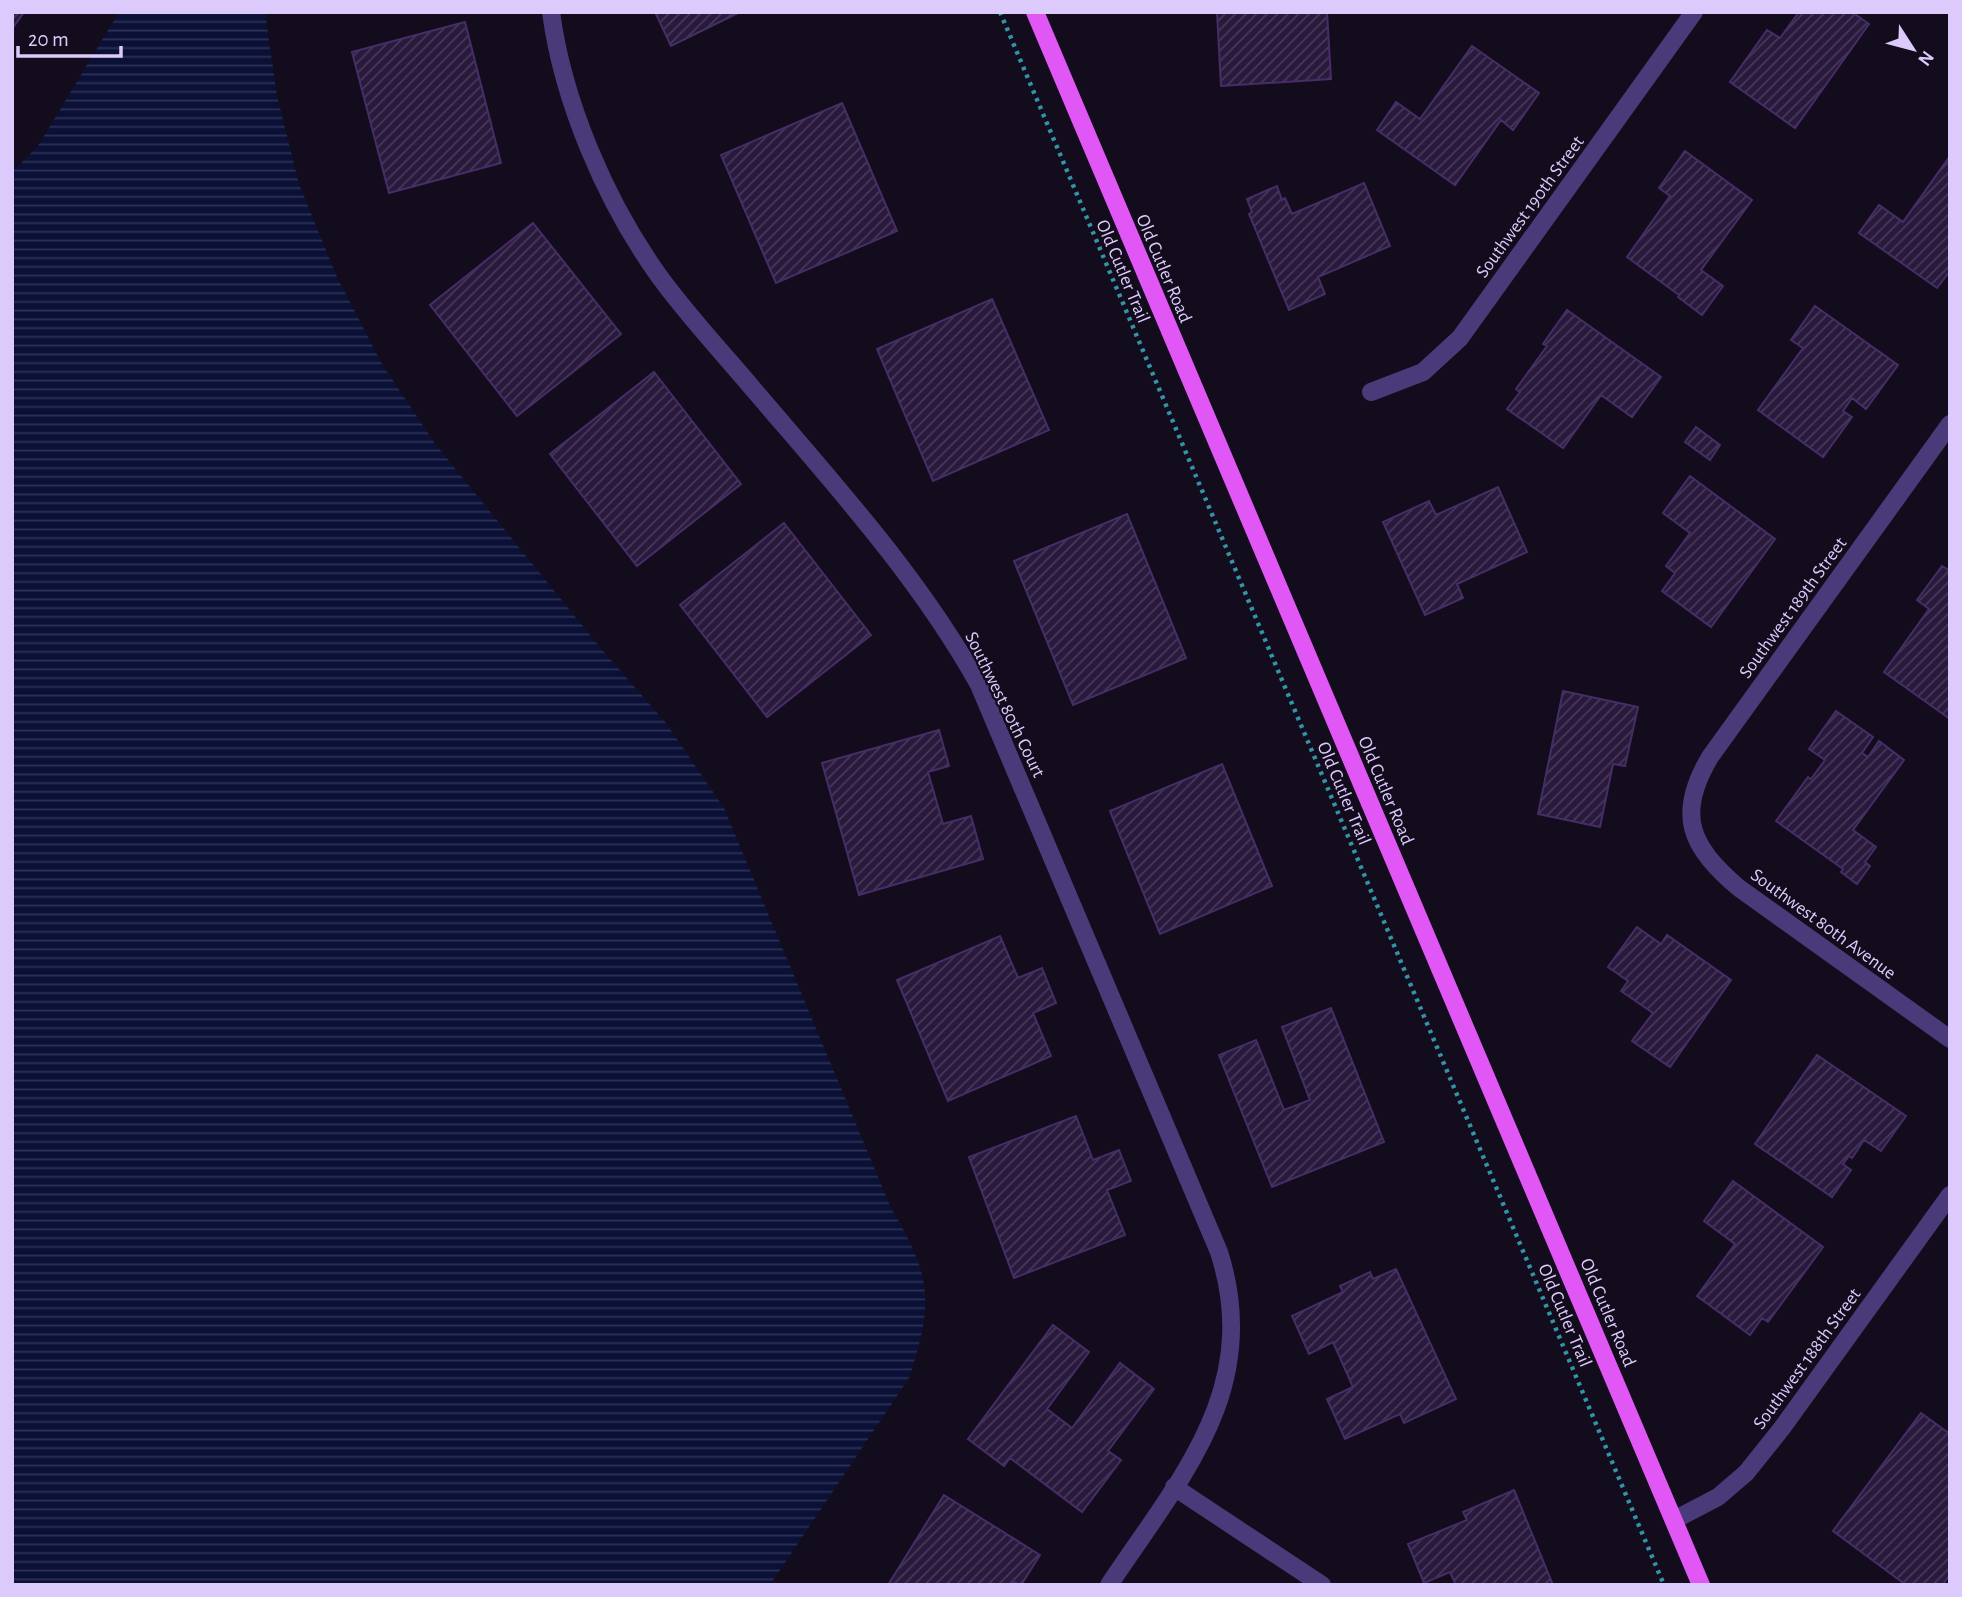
<svg xmlns="http://www.w3.org/2000/svg" width="1962" height="1597" viewBox="0 0 1962 1597" font-family="'Alegreya Sans',sans-serif">
	<style>
		.water { fill: url(#water-rules) }
		.building { fill: url(#building-hatch); stroke: #462d67; stroke-width: 2 }
		.lines { fill: none; stroke-linecap: round; stroke-linejoin: round }
		.path { stroke: #3393a8; stroke-width: 4.5; stroke-dasharray: 3.5 5; stroke-linecap: butt }
		.minor { stroke: #4b3a79; stroke-width: 18 }
		.major { stroke: #e157f6; stroke-width: 18 }
		.labels { text-anchor: middle; stroke-width: 5; stroke-linejoin: round; paint-order: stroke }
		.street-label { font-size: 19px; fill: #dccafc; stroke: #130c1c }
	</style>
	<defs>
		<pattern id="water-rules" width="6" height="5" patternUnits="userSpaceOnUse" patternTransform="scale(1.75)"><rect width="6" height="5" fill="#0b1037"/><path d="M0 2.5h6" fill="none" stroke="#2e3155"/></pattern>
		<pattern id="building-hatch" width="6" height="6" patternUnits="userSpaceOnUse" patternTransform="scale(1.75)"><rect width="6" height="6" fill="#29193c"/><path d="M-1 1l2-2M0 6l6-6M5 7l2-2" fill="none" stroke="#473959"/></pattern>
	</defs>
	<rect width="100%" height="100%" fill="#130c1c"/>
	<!-- water -->
	<path class="water" d="M119 12H265L277 96 299 184 337 277 382 364 436 445 603 651 666 723 724 808 891 1208C932 1277 934 1302 909 1378L770 1585H12V172L38 146Z"/>
	<!-- building -->
	<path class="building" d="M12 12H24L12 29Z
		M655 12H740L671 46Z
		M1217 12H1327L1331 79 1221 86Z
		M1799 12H1852L1869 24 1795 128 1730 82 1767 30 1780 38Z
		M465 22 501 163 389 193 352 52Z
		M1472 46 1539 93 1513 130 1501 120 1455 185 1377 130 1396 102 1420 119Z
		M842 103 897 231 776 283 721 155Z
		M1685 151 1752 200 1701 270 1723 286 1702 315 1678 297 1679 295 1627 257 1670 196 1659 188Z
		M1950 156V271L1937 288 1859 233 1879 205 1903 222Z
		M1364 183 1390 246 1318 277 1325 294 1289 310 1249 214 1252 212 1247 199 1277 186 1282 200 1285 198 1292 214Z
		M533 223 621 334 517 416 430 305Z
		M992 299 1049 430 933 481 877 349Z
		M1815 306 1898 365 1866 409 1852 398 1843 411 1852 417 1823 457 1758 410 1803 348 1791 340Z
		M1567 310 1661 377 1632 417 1601 395 1563 448 1507 409 1520 392 1516 389 1547 346 1543 344Z
		M654 372 741 484 637 566 550 454Z
		M1696 427 1720 445 1710 460 1685 442Z
		M1690 476 1775 539 1711 627 1662 591 1675 573 1666 566 1690 533 1663 513Z
		M1498 487 1527 552 1457 584 1463 598 1425 615 1383 522 1429 501 1436 515Z
		M1127 514 1186 658 1073 705 1014 561Z
		M784 523 871 635 767 717 680 605Z
		M1942 566 1950 571V719L1884 672 1929 609 1917 600Z
		M1563 691 1638 707 1625 766 1613 764 1600 827 1538 814Z
		M1836 711 1873 737 1862 753 1868 757 1879 741 1904 760 1853 830 1876 847 1865 862 1870 866 1857 884 1841 872 1843 869 1776 821 1808 777 1811 779 1825 760 1809 749Z
		M939 730 949 766 928 772 943 824 971 816 983 859 859 895 822 763Z
		M1222 764 1272 886 1160 934 1110 811Z
		M1637 927 1661 944 1667 935 1731 980 1670 1067 1632 1041 1653 1013 1621 991 1628 981 1608 967Z
		M1000 936 1018 978 1042 968 1056 1003 1033 1013 1051 1056 948 1101 897 980Z
		M1331 1008 1384 1142 1272 1187 1219 1055 1256 1040 1284 1110 1310 1100 1282 1027Z
		M1817 1055 1906 1116 1881 1151 1864 1140 1852 1158 1849 1156 1843 1164 1851 1170 1832 1197 1755 1144Z
		M1076 1116 1093 1160 1119 1150 1131 1181 1107 1190 1125 1235 1014 1278 969 1157Z
		M1733 1181 1823 1247 1768 1322 1762 1318 1750 1335 1697 1296 1735 1244 1704 1221Z
		M1396 1269 1456 1399 1404 1423 1400 1414 1345 1439 1327 1399 1353 1387 1333 1342 1309 1354 1292 1316 1343 1292 1340 1286 1370 1272 1373 1279Z
		M1053 1325 1089 1352 1047 1409 1072 1428 1120 1363 1154 1389 1108 1451 1121 1460 1082 1512 1010 1458 1004 1466 968 1439Z
		M1921 1413 1950 1434V1575L1942 1585H1906L1833 1531Z
		M1514 1490 1553 1585H1456L1450 1572 1424 1583 1408 1544 1467 1520 1463 1512Z
		M944 1495 1040 1555 1021 1585 1013 1582 1011 1585H888Z"/>
	<g class="lines">
		<!-- path -->
		<path class="path" d="M1000 12 1664 1585"/>
		<!-- minor -->
		<path class="minor" d="M551 12C563 102 606 202 659 276 688 316 722 352 754 390 834 484 919 577 979 685L1219 1252C1263 1389 1180 1478 1109 1585
			M1371 392 1423 372 1460 338 1694 12
			M1950 424 1710 757C1675 816 1691 847 1739 888L1950 1039
			M1174 1487 1322 1585
			M1674 1520 1718 1497 1746 1473 1782 1428 1950 1195"/>
		<!-- major -->
		<path class="major" d="M1035 12 1701 1585"/>
	</g>
	<g class="labels">
		<!-- street labels -->
		<g class="street-label">
			<text transform="translate(1529 206) rotate(-54)" y="7">Southwest 190th Street</text>
			<text transform="translate(1165 268) rotate(67)" y="7">Old Cutler Road</text>
			<text transform="translate(1124 271) rotate(67)" y="7">Old Cutler Trail</text>
			<text transform="translate(1792 607) rotate(-54)" y="7">Southwest 189th Street</text>
			<text transform="translate(1006 704) rotate(64)" y="7">Southwest 80th Court</text>
			<text transform="translate(1387 790) rotate(67)" y="7">Old Cutler Road</text>
			<text transform="translate(1345 793) rotate(67)" y="7">Old Cutler Trail</text>
			<text transform="translate(1824 923) rotate(36)" y="7">Southwest 80th Avenue</text>
			<text transform="translate(1609 1312) rotate(67)" y="7">Old Cutler Road</text>
			<text transform="translate(1566 1315) rotate(67)" y="7">Old Cutler Trail</text>
			<text transform="translate(1806 1358) rotate(-54)" y="7">Southwest 188th Street</text>
		</g>
	</g>
	<!-- border -->
	<rect width="1962" height="1597" fill="none" stroke="#dccafc" stroke-width="28"/>
	<!-- north arrow -->
	<g transform="translate(1913 49) rotate(126)" stroke="#130c1c" stroke-width="5" paint-order="stroke">
	<path d="M0-5L12 26L0 18L-12 26Z" fill="#dccafc"/>
	<text y="-10" font-size="19" font-weight="bold" text-anchor="middle" fill="#dccafc">N</text>
	</g>
	<!-- scale -->
	<path d="M18 46v10h103v-10" fill="none" stroke="#dccafc" stroke-width="3.5"/>
	<text x="28" y="46" font-size="21" fill="#dccafc" stroke="#130c1c" stroke-width="5" paint-order="stroke">20 m</text>
</svg>
